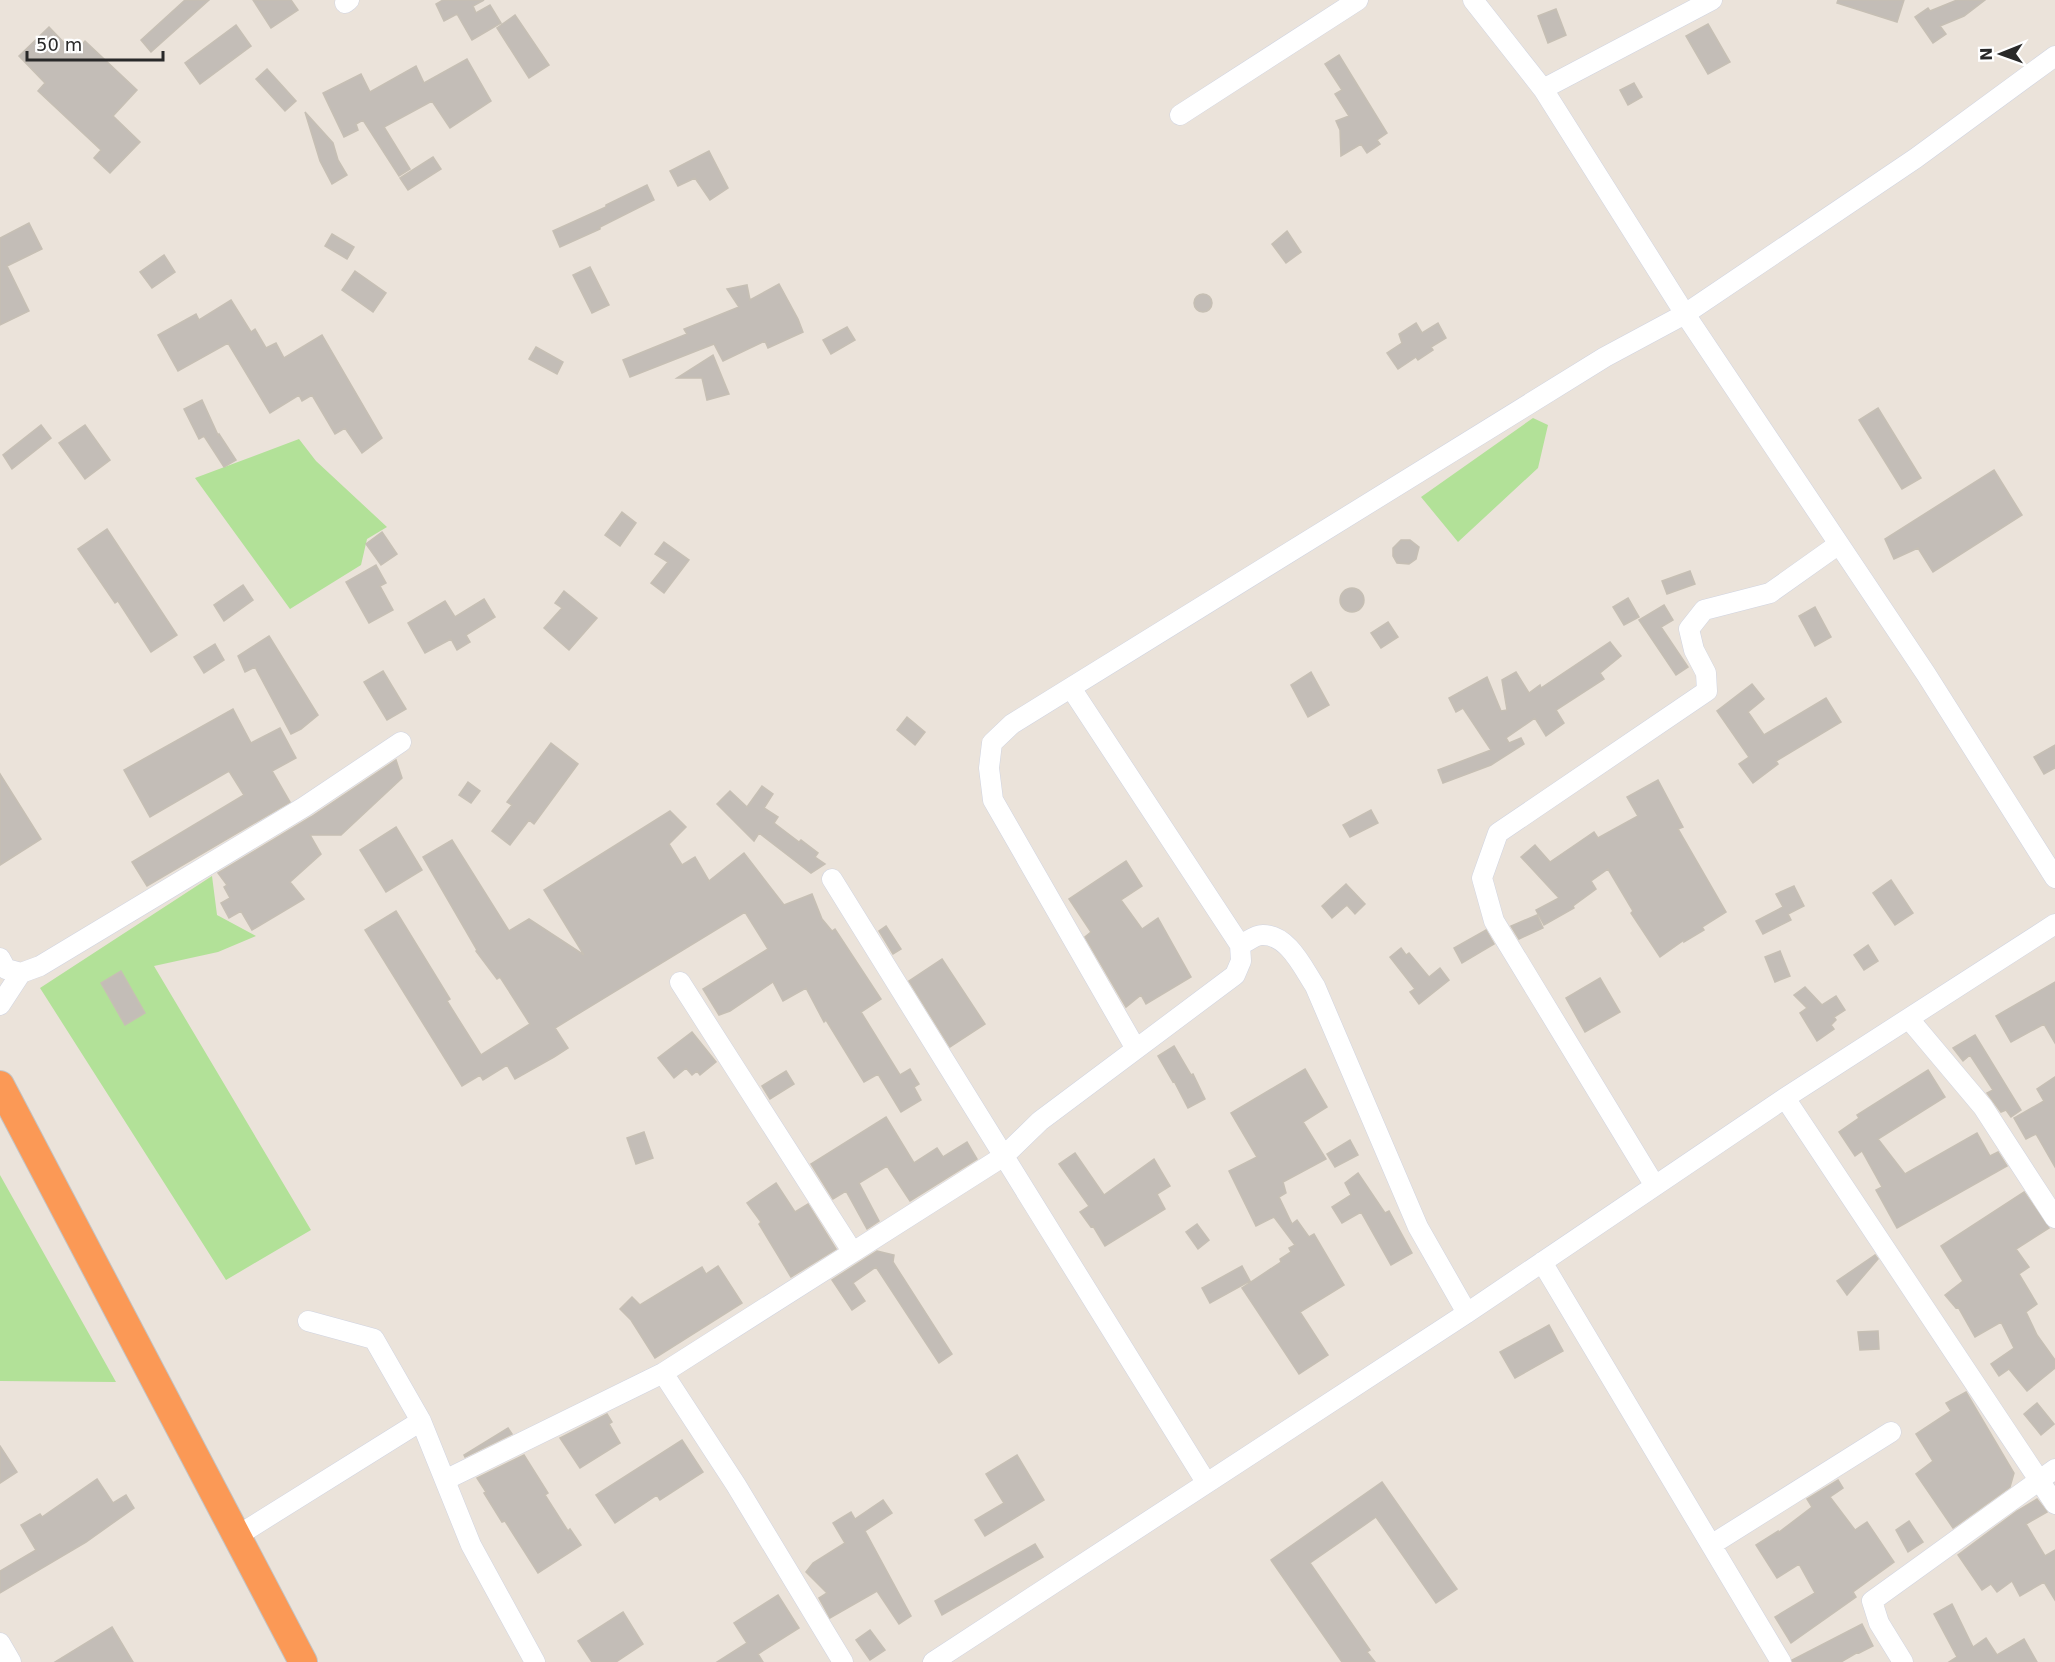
<svg xmlns="http://www.w3.org/2000/svg" width="2055" height="1662" viewBox="0 0 2055 1662" font-family="'DejaVu Sans',sans-serif">
	<style>
		.green { fill: #b2e198 }
		.building { fill: #c3bdb7; stroke: #c6bfb4; stroke-width: 1.5 }
		.lines { fill: none; stroke-linecap: round; stroke-linejoin: round }
		.minor-casing { stroke: #d0d4e1; stroke-width: 21 }
		.highway-casing { stroke: #c3c3c3; stroke-width: 30 }
		.minor { stroke: #fff; stroke-width: 20 }
		.highway { stroke: #fb9956; stroke-width: 28 }
	</style>
	<rect width="100%" height="100%" fill="#ebe3da"/>
	<!-- green -->
	<path class="green" d="M1533 418 1548 425 1538 468 1458 542 1421 497Z
		M299 439 316 461 387 527 367 539 361 565 290 609 195 478Z
		M212 876 217 915 256 936 218 952 154 966 311 1230 226 1280 40 988Z
		M0 1175 116 1382 0 1381Z"/>
	<!-- building -->
	<path class="building" d="M185 0H209L151 52 141 40Z
		M253 0H291L298 10 271 28Z
		M443 0H484L473 6 476 13 490 5 501 23 472 40 457 14 444 21 436 4Z
		M1838 0H1904L1897 22 1837 3Z
		M1957 0H1985L1964 16 1940 26 1946 34 1933 43 1915 17 1928 8 1930 11Z
		M1556 9 1566 35 1548 43 1538 16Z
		M515 15 549 65 529 78 497 28Z
		M1708 24 1730 62 1708 74 1686 36Z
		M236 25 251 46 200 84 185 63Z
		M49 27 74 53 85 41 137 90 113 116 140 142 110 173 94 158 101 150 38 91 45 83 19 56Z
		M1339 55 1387 133 1377 140 1380 144 1367 153 1361 144 1341 156 1340 130 1336 121 1349 116 1335 94 1342 90 1325 64Z
		M467 59 491 101 450 128 432 101 384 127 410 169 399 176 363 120 356 124 358 130 344 137 323 93 361 74 370 92 416 66 424 83Z
		M267 69 296 101 285 111 256 79Z
		M1634 83 1642 97 1628 105 1620 90Z
		M305 112 333 143 338 160 347 175 332 184 320 161Z
		M709 151 728 188 710 200 695 178 678 186 670 171Z
		M433 157 441 169 408 190 400 178Z
		M647 185 654 200 600 227V229L560 247 553 231 606 207V205Z
		M29 223 42 249 7 266 29 311 0 325V238Z
		M1287 231 1301 252 1286 263 1272 244Z
		M332 234 354 247 347 259 325 246Z
		M164 255 175 272 152 288 140 272Z
		M590 267 609 305 592 313 573 275Z
		M355 271 386 293 373 312 342 290Z
		M779 284 798 319 803 332 768 348 765 341 723 361 714 344 630 377 623 360 687 334 684 329 739 307 727 289 747 285 750 300Z
		M1194 303a9 9 0 1 1 18 0a9 9 0 1 1-18 0Z
		M231 300 251 332 255 329 266 348 276 343 284 358 322 335 382 438 362 453 345 428 335 434 312 395 302 401 299 395 270 413 228 343 178 371 158 335 196 314 199 320Z
		M1416 323 1422 333 1438 323 1446 338 1431 347 1433 350 1418 360 1416 357 1398 369 1387 353 1402 343 1399 334Z
		M847 327 855 340 831 354 823 340Z
		M536 347 563 362 557 374 529 359Z
		M713 355 729 394 707 400 702 378H677Z
		M202 400 218 435 219 434 236 460 224 467 204 436 199 439 184 409Z
		M1878 408 1921 478 1902 489 1859 420Z
		M41 425 51 438 12 469 3 455Z
		M85 425 110 460 85 479 59 443Z
		M1994 470 2022 515 1933 572 1918 548 1894 559 1885 539Z
		M622 512 636 523 620 546 605 535Z
		M107 529 177 635 151 652 118 601 115 603 78 549Z
		M382 532 397 554 381 565 366 544Z
		M1401 540H1410L1419 547 1416 559 1409 564 1397 563 1393 556V548Z
		M664 542 689 560 664 593 651 583 668 562 655 554Z
		M376 565 386 583 380 586 393 610 369 623 346 582Z
		M1690 571 1695 584 1667 594 1662 581Z
		M243 585 253 600 224 621 214 605Z
		M1340 600a12 12 0 1 1 24 0a12 12 0 1 1-24 0Z
		M564 591 597 618 569 650 544 628 562 608 555 603Z
		M1628 598 1639 617 1624 625 1613 607Z
		M484 599 495 617 466 635 470 642 457 650 451 639 425 653 408 623 445 601 455 617Z
		M1664 605 1673 620 1661 627 1688 667 1676 675 1639 620Z
		M1815 607 1831 637 1815 646 1799 616Z
		M1388 622 1398 637 1381 648 1371 633Z
		M269 636 318 715 301 729 291 734 255 667 245 672 238 656Z
		M1610 642 1621 656 1600 673 1604 679 1556 710 1564 723 1546 736 1535 718 1506 738 1509 743 1521 738 1524 744 1491 765 1443 783 1438 770 1491 750 1463 708 1456 712 1449 698 1487 677 1501 711 1507 710 1502 680 1516 672 1529 693 1540 685 1541 688Z
		M215 644 224 660 204 673 194 657Z
		M383 671 406 709 387 720 364 682Z
		M1311 672 1329 705 1308 717 1291 685Z
		M1752 684 1764 699 1748 712 1764 735 1826 698 1841 722 1776 761 1778 764 1753 783 1739 764 1749 757 1717 711Z
		M233 709 251 743 280 728 296 758 272 771 290 802 147 886 132 862 244 795 229 771 150 817 124 770Z
		M907 717 925 732 915 745 897 730Z
		M551 743 578 764 534 824 529 820 510 845 492 831 512 805 507 802Z
		M2055 745V768L2044 774 2034 757Z
		M396 760 402 778 341 835H310L321 854 290 882 304 899 252 930 241 911 229 918 221 903 230 898 224 887 227 885 218 873 311 817Z
		M0 774 41 839 0 865Z
		M1658 780 1683 827 1678 829 1726 912 1702 927 1704 930 1684 942V940L1660 957 1631 913 1633 911 1608 869 1591 881 1596 889 1573 906 1574 908 1544 925 1536 910 1559 898 1521 857 1535 845 1550 862 1594 832 1598 838 1638 816 1627 797Z
		M468 782 480 791 471 803 459 795Z
		M762 786 773 794 764 808 778 817 774 823 799 842 801 840 818 853 815 857 825 864 811 873 759 833 754 841 717 804 730 791 747 807Z
		M1371 810 1378 823 1350 837 1343 825Z
		M670 811 686 827 669 844 682 865 695 857 709 881 744 853 784 905 812 894 822 919 832 931 835 929 881 999 861 1012 900 1075 910 1069 919 1084 914 1087 921 1100 901 1112 878 1074 864 1082 826 1020 824 1022 806 988 783 1001 773 982 730 1011 719 1015 703 989 768 949 745 912 555 1028 568 1048 554 1057 515 1079 507 1065 483 1080 480 1075 462 1086 365 930 396 911 450 999 447 1001 481 1055 530 1024 500 977 497 979 476 951 477 950 423 857 452 840 509 931 529 919 584 955 544 890Z
		M396 827 422 870 386 892 360 850Z
		M1126 861 1142 886 1121 900 1142 929 1158 918 1191 977 1146 1004 1141 995 1126 1007 1085 937 1091 932 1069 899Z
		M1891 880 1913 913 1895 925 1873 893Z
		M1346 884 1365 904 1355 914 1347 905 1332 918 1322 906Z
		M1794 886 1804 906 1788 914 1791 920 1763 934 1756 921 1783 907 1776 894Z
		M1537 915 1543 928 1519 939 1511 926Z
		M886 926 901 949 893 954 879 931Z
		M1486 930 1494 944 1462 963 1454 948Z
		M1868 945 1878 961 1864 970 1854 955Z
		M1401 948 1406 955 1409 953 1429 977 1440 968 1449 980 1419 1004 1410 992 1415 989 1390 957Z
		M1780 951 1790 976 1775 982 1765 957Z
		M942 959 985 1024 950 1047 909 981Z
		M121 971 145 1013 125 1025 101 983Z
		M1600 978 1620 1012 1585 1032 1566 998Z
		M2055 982V1043L2044 1024 2011 1042 1996 1016Z
		M1805 987 1822 1005 1836 996 1845 1010 1834 1017 1836 1020 1831 1025 1834 1029 1817 1041 1800 1013 1807 1008 1794 995Z
		M692 1032 716 1062 700 1075 697 1071 692 1075 686 1068 674 1078 658 1058Z
		M1975 1035 2021 1110 2011 1117 2006 1110 2001 1112 1987 1093 1993 1090 1970 1055 1963 1061 1953 1048Z
		M1174 1046 1191 1075 1193 1074 1205 1099 1188 1108 1174 1081 1173 1082 1158 1056Z
		M1305 1069 1327 1107 1303 1122 1326 1159 1283 1182 1286 1193 1279 1197 1292 1224 1297 1220 1309 1237 1314 1234 1344 1285 1300 1312 1328 1355 1299 1374 1242 1288 1281 1262 1280 1259 1291 1252 1289 1248 1295 1245 1274 1217 1256 1226 1229 1171 1257 1157 1231 1113Z
		M1928 1070 1945 1097 1878 1139 1905 1174 1977 1133 1990 1156 1998 1152 2007 1166 1897 1228 1876 1190 1882 1187 1862 1151 1855 1156 1839 1132 1859 1118 1857 1115Z
		M786 1071 794 1084 770 1099 762 1086Z
		M2055 1077V1167L2036 1134 2026 1139 2014 1118 2044 1101 2037 1089Z
		M886 1117 914 1163 937 1148 943 1157 967 1142 977 1159 910 1201 887 1166 859 1183 879 1221 867 1229 846 1191 833 1199 811 1164Z
		M644 1132 653 1158 636 1164 627 1138Z
		M1350 1140 1358 1155 1335 1167 1327 1154Z
		M1075 1153 1104 1195 1154 1159 1170 1186 1157 1194 1165 1209 1105 1246 1093 1226 1091 1227 1080 1212 1089 1206 1059 1164Z
		M1358 1173 1385 1213 1389 1211 1412 1253 1391 1265 1361 1212 1342 1223 1332 1207 1351 1195 1345 1183Z
		M776 1183 795 1212 808 1204 836 1249 791 1277 759 1224 761 1222 747 1203Z
		M2024 1192 2049 1228 2016 1249 2029 1267 2019 1274 2037 1304 2026 1312 2037 1335 2055 1360V1368L2027 1391 2009 1369 1999 1376 1991 1364 2014 1348 2001 1322 1975 1337 1958 1307 1956 1308 1945 1295 1963 1281 1941 1246Z
		M1197 1224 1209 1240 1198 1249 1186 1232Z
		M877 1251 894 1255 893 1262 952 1354 939 1363 876 1267 853 1283 865 1301 852 1310 832 1280Z
		M1875 1255 1878 1259 1847 1295 1837 1281Z
		M718 1266 742 1303 655 1358 631 1320 620 1309 632 1297 640 1305 702 1267 706 1274Z
		M1242 1266 1250 1281 1210 1303 1202 1288Z
		M1549 1325 1563 1351 1515 1378 1500 1352Z
		M1878 1331 1879 1349 1860 1350 1858 1332Z
		M1966 1392 2014 1473 2010 1487 1953 1528 1916 1474 1933 1461 1916 1434 1951 1411 1946 1403Z
		M2037 1403 2054 1424 2041 1435 2024 1414Z
		M607 1414 612 1422 609 1424 620 1443 580 1468 560 1438Z
		M508 1428 512 1434 465 1457 464 1455Z
		M682 1440 703 1472 660 1500 657 1495 615 1523 596 1495Z
		M0 1446 17 1472 0 1483Z
		M524 1455 548 1493 545 1495 568 1531 570 1529 581 1545 538 1573 505 1521 502 1522 484 1493 486 1492 477 1478Z
		M1017 1455 1044 1500 985 1536 975 1520 1004 1503 986 1474Z
		M97 1479 113 1503 126 1495 134 1508 86 1542 0 1593V1571L36 1550 21 1525 40 1514 42 1517Z
		M1838 1480 1843 1488 1830 1497 1855 1530 1867 1522 1894 1562 1853 1592 1856 1597 1791 1643 1775 1617 1815 1593 1799 1564 1777 1578 1756 1545 1778 1531V1533L1812 1507 1807 1499Z
		M1382 1482 1457 1589 1436 1603 1376 1517 1310 1563 1370 1650 1367 1652 1375 1662H1342L1271 1560Z
		M2037 1499 2047 1512 2026 1524 2045 1556 2055 1550V1600L2044 1582 2020 1596 2012 1581 1997 1592 1991 1584 1982 1590 1958 1555 2017 1511Z
		M883 1500 892 1513 865 1531 911 1616 899 1624 877 1591 830 1618 819 1598 827 1593 806 1572 813 1563 845 1543 833 1523 851 1512 855 1519Z
		M1909 1521 1923 1542 1908 1552 1896 1530Z
		M1035 1544 1043 1557 942 1615 935 1601Z
		M778 1595 799 1628 758 1654 763 1662H717L747 1643 734 1623Z
		M1952 1604 1973 1647 1986 1638 1997 1655 2024 1639 2037 1662H1949L1957 1657 1934 1614Z
		M623 1612 643 1644 616 1662H592L578 1641Z
		M1862 1624 1873 1646 1859 1653 1858 1652 1841 1662H1793L1792 1660Z
		M112 1627 133 1662H55Z
		M870 1630 885 1650 870 1660 856 1640Z"/>
	<g class="lines">
		<!-- minor casing -->
		<g class="minor-casing">
			<path id="minor" d="M1473 0 1543 89 1685 314 1926 674 2055 878
				M345 3 349 0
				M1543 89 1712 0
				M1180 115 1358 0
				M1071 688 1240 945
				M832 879 1206 1482
				M0 958 6 969 21 973 40 966 304 807 401 742
				M680 982 852 1251
				M0 1005 21 973
				M1909 1019 1983 1107 2055 1218
				M1136 1049 993 800 989 768 992 743 1012 724 1605 357 1685 314 1916 158 2055 56
				M1785 1098 2055 1504
				M1655 1186 1494 921 1482 878 1498 833 1707 691 1706 673 1694 650 1689 629 1704 610 1770 593 1839 544
				M1542 1262 1781 1662
				M308 1321 374 1339 421 1421 471 1545 535 1662
				M663 1373 1004 1156 1040 1121 1235 975 1241 961 1240 945C1247 942 1255 935 1262 935 1288 934 1303 968 1315 986L1418 1227 1467 1313
				M445 1480 663 1373 736 1485 843 1662
				M237 1536 421 1421
				M1711 1545 1891 1432
				M0 1643 11 1662
				M933 1662 1467 1313 1785 1098 2055 924
				M1903 1662 1879 1623 1872 1601 2055 1469"/>
		</g>
		<!-- highway casing -->
		<g class="highway-casing">
			<path id="highway" d="M0 1085 303 1662"/>
		</g>
		<!-- minor -->
		<use href="#minor" class="minor"/>
		<!-- highway -->
		<use href="#highway" class="highway"/>
	</g>
	<!-- north arrow -->
	<g transform="translate(2001 54) rotate(269)" stroke="#ffffff" stroke-width="4.5" paint-order="stroke">
	<path d="M0-4.5L10 22L0 15L-10 22Z" fill="#292929"/>
	<text y="-9" font-size="16" font-weight="bold" text-anchor="middle" fill="#292929">N</text>
	</g>
	<!-- scale -->
	<path d="M27 51v9h136v-9" fill="none" stroke="#292929" stroke-width="3"/>
	<text x="36" y="51" font-size="18" fill="#292929" stroke="#ffffff" stroke-width="4.5" paint-order="stroke">50 m</text>
</svg>
